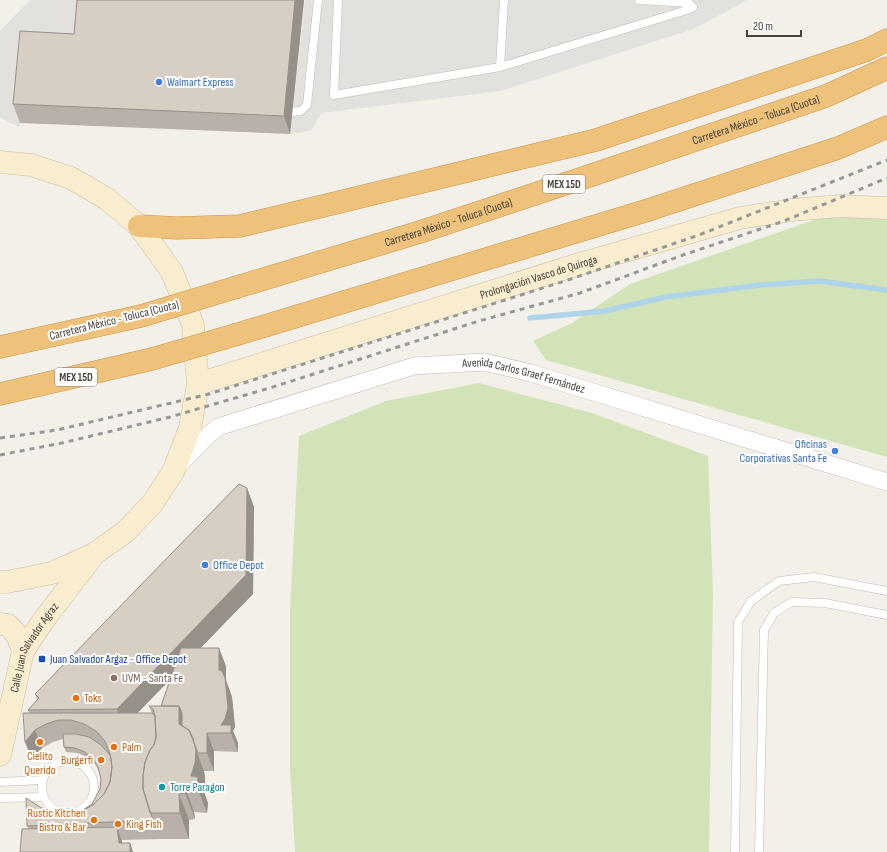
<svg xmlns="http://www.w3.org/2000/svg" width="887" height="852" viewBox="0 0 887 852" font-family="'Sofia Sans Condensed',sans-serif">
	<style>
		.green { fill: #d2e3b8 }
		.parking { fill: #e2e1de }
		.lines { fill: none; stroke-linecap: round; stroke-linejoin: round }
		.stream { stroke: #aed4e9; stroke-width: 5.5 }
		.lane-casing { stroke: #c1bab1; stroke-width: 9 }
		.street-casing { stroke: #c1bab1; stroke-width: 18 }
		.secondary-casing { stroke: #cebf9f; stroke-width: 23 }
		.highway-casing { stroke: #cc974c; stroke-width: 23 }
		.lane { stroke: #fff; stroke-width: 8 }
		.street { stroke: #fff; stroke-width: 17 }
		.secondary { stroke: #f9edcf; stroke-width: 22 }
		.highway { stroke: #eec27b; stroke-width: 22 }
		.rail { stroke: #989898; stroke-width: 3; stroke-dasharray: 5 5; stroke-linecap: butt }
		.highway-bridge-casing { stroke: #cc974c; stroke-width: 23; stroke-linecap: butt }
		.highway-bridge { stroke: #eec27b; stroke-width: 22 }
		.wall { fill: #b9b1a9; fill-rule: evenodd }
		.shaded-wall { fill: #969089 }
		.building { fill: #d7cec4; stroke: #969089 }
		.shop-dot { fill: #3f7fe0; stroke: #fff; stroke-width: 1.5 }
		.transit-dot { fill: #1a4fb4; stroke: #fff; stroke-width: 1.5 }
		.education-dot { fill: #8d6e63; stroke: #fff; stroke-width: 1.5 }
		.food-dot { fill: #e8710a; stroke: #fff; stroke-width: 1.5 }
		.culture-dot { fill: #0f9aa8; stroke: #fff; stroke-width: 1.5 }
		.labels { text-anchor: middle; stroke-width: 4; stroke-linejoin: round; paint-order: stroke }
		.shield { fill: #fff; stroke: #7e7a74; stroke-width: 1 }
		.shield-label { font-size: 11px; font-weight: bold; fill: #474139 }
		.shop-label { font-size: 12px; fill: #366cbe; stroke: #fff; text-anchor: start }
		.street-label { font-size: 12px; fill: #474139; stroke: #fff }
		.transit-label { font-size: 12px; fill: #164399; stroke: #fff; text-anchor: start }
		.education-label { font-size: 12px; fill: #785e54; stroke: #fff; text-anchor: start }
		.food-label { font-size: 12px; fill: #c56008; stroke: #fff; text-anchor: start }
		.culture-label { font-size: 12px; fill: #0d838f; stroke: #fff; text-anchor: start }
	</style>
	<rect width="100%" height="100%" fill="#f3f0ea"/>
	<!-- green -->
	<path class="green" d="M887 217V457L546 360 533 341 572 323 630 284 819 218Z
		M479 383 592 413 708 456 713 593 709 852H295L290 768V610L299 436 386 401Z"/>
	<!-- parking -->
	<path class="parking" d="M30 0H85L80 52 20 123V127L4 120 0 117V31Z
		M305 0H748L693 29 501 91 321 113 311 131 290 134Z"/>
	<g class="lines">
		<!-- stream -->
		<path class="stream" d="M530 318 605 311 666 297 761 285 819 281 887 290"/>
		<!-- lane casing -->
		<g class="lane-casing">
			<path id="lane" d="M338 0 334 95 500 67
				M504 0 500 67 690 9 693 7 689 3 639 0
				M292 112 301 111 307 105 318 0
				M42 787a26 26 0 1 1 52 0a26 26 0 1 1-52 0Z
				M0 782 43 780
				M0 798 44 797
				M735 852 738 622 751 601 779 581 814 577 887 591
				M759 852 764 630 774 613 792 602 825 603 887 615"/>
		</g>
		<!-- street casing -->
		<g class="street-casing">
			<g id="street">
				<path id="s1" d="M177 467 204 439 218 427 414 366 484 362 531 373 887 482"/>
			</g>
		</g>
		<!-- secondary casing -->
		<g class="secondary-casing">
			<g id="secondary">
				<path d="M0 162 31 165 71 178 107 199 139 226 172 272 193 325 198 384 190 428 173 472 152 504 125 532 94 554 52 573 7 582H0"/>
				<path id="s2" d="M198 384 576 265 740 218 791 210 840 206 887 208"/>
				<path d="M0 624 8 625 17 635 23 651"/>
				<path id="s3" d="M0 755 23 651 43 621 92 557"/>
			</g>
		</g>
		<!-- highway casing -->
		<g class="highway-casing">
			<g id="highway">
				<path d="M139 226 177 228 240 226 596 140 867 50 887 40"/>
				<path id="s4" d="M237 287 420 232 589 176 826 96 887 68"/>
				<path d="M238 334 645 211 838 148 887 127"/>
				<path d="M0 347 141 316"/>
				<path d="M0 394 152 359"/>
			</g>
		</g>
		<!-- lane -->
		<use href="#lane" class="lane"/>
		<!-- street -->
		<use href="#street" class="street"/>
		<!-- secondary -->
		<use href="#secondary" class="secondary"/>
		<!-- highway -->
		<use href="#highway" class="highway"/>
		<!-- rail -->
		<path class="rail" d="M0 438 57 430 209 394 571 279 699 235 887 160
			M0 455 62 443 170 417 273 387 479 321 580 293 683 255 784 221 887 178"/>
		<!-- highway-bridge casing -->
		<g class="highway-bridge-casing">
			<path id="highway-bridge" d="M141 316 237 287
				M152 359 238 334"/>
		</g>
		<!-- highway-bridge -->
		<use href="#highway-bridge" class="highway-bridge"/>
	</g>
	<!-- wall -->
	<path class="wall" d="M77 0H304L290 134 20 123 13 104 74 34Z
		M247 488 254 507 253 594 200 648 226 666V680L232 697 235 727 233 731 238 743V752L214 751V771H204L205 777V789L204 792 208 803 207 813 194 812 195 819 189 820V839H160L122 840V843H130L133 852H20L29 829 27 826 40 807 53 813 65 815 80 812 92 804 100 789 101 779 99 771 95 764 87 757 77 753 66 752 64 747 63 739 53 742 42 748 32 760 29 713 28 710 37 700 35 694ZM171 679 161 706H149L152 713H137Z"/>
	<!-- shaded-wall -->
	<path class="shaded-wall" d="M295 0H304L290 134 284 116Z
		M247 488 254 507 253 594 123 728 117 709Z
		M219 648 226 666V680L232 697 235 727 233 731 238 743V752L231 733 221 725 219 670Z
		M179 706 189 732 179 724Z
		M35 730 42 748 32 760 25 742Z
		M207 733 214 751V771L207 753Z
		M193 738 198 753H197L204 771 205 777V789L204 792 208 803 207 813 197 787 191 776Z
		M185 786 194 812 195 819 185 793Z
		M179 794 189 820V839L180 813Z
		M117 827 123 845 119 843Z
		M130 843 133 852H130Z"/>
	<!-- building -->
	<path class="building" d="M77 0H295L284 116 13 104 20 31 74 34Z
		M239 484 247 488 246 575 117 709 28 710 39 698 35 694Z
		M181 648H219V670L222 671 225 678 228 708 225 719 221 725H231V733H207V753H198L189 730 182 726V713L179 706H161Z
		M149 706H179V724L189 730 193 738 196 751 195 763 191 776 198 777 197 787 185 786V793L179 794 180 813H150L143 789V776L145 762 150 750 154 745 156 737 155 716 153 709Z
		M23 713H152L155 716 156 737 154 745 150 750 145 762 143 776V789L153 820 27 826 26 798 40 807 53 813 65 815 82 811 94 804 104 794 110 782 112 767 110 754 105 741 96 731 84 724 71 720H58L46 724 35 730 25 742Z
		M63 734H76L89 737 101 745 110 755 111 758 112 767 110 782 104 794 94 804 82 811 80 812 92 804 100 789 101 779 98 767 93 759 85 752 75 748 64 747Z
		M117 827 119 843H130V852H20L22 829Z"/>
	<!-- markers -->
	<g class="shop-dot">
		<circle cx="159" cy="82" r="4"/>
		<circle cx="835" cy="451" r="4"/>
		<circle cx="205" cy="565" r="4"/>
	</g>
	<rect class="transit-dot" x="38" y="655" width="8" height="8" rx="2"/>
	<circle class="education-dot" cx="114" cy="678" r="4"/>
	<g class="food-dot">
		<circle cx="76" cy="698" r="4"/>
		<circle cx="40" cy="742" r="4"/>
		<circle cx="114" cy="747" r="4"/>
		<circle cx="101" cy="760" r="4"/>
		<circle cx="94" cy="820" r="4"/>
		<circle cx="118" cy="824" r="4"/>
	</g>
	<circle class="culture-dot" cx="162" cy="787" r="4"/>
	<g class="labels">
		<!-- shield labels -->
		<g class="shield">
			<rect x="543" y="175" width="42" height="18" rx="3"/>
			<rect x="55" y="368" width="42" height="18" rx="3"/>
		</g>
		<g class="shield-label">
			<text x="564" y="188">MEX 15D</text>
			<text x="76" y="381">MEX 15D</text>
		</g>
		<!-- shop labels -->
		<g class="shop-label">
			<text x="167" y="86">Walmart Express</text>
			<text x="827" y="448" text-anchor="end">Oficinas<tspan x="827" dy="14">Corporativas Santa Fe</tspan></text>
			<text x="213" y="569">Office Depot</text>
		</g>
		<!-- street labels -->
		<g class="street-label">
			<text dy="4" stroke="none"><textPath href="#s4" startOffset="545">Carretera México - Toluca (Cuota)</textPath></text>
			<text dy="4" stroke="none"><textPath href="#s4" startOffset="221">Carretera México - Toluca (Cuota)</textPath></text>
			<text dy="4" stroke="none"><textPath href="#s2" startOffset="357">Prolongación Vasco de Quiroga</textPath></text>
			<text transform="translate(114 320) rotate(-14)" y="4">Carretera México - Toluca (Cuota)</text>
			<text dy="4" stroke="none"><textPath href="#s1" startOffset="374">Avenida Carlos Graef Fernández</textPath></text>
			<text dy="4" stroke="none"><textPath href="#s3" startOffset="114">Calle Juan Salvador Agraz</textPath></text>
		</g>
		<!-- transit labels -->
		<g class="transit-label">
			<text x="50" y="663">Juan Salvador Argaz - Office Depot</text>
		</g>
		<!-- education labels -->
		<g class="education-label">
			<text x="122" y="682">UVM - Santa Fe</text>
		</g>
		<!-- food labels -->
		<g class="food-label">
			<text x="84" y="702">Toks</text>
			<text x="122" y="751">Palm</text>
			<text x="40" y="760" text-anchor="middle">Cielito<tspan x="40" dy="14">Querido</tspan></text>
			<text x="93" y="764" text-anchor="end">Burgerfi</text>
			<text x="86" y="817" text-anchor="end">Rustic Kitchen<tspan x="86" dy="14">Bistro &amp; Bar</tspan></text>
			<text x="126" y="828">King Fish</text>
		</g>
		<!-- culture labels -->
		<g class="culture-label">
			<text x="170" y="791">Torre Paragon</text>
		</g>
	</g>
	<!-- scale -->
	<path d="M747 30v6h54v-6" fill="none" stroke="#474139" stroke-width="2"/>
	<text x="753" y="30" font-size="12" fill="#474139" stroke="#ffffff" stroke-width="3" paint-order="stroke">20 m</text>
</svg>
